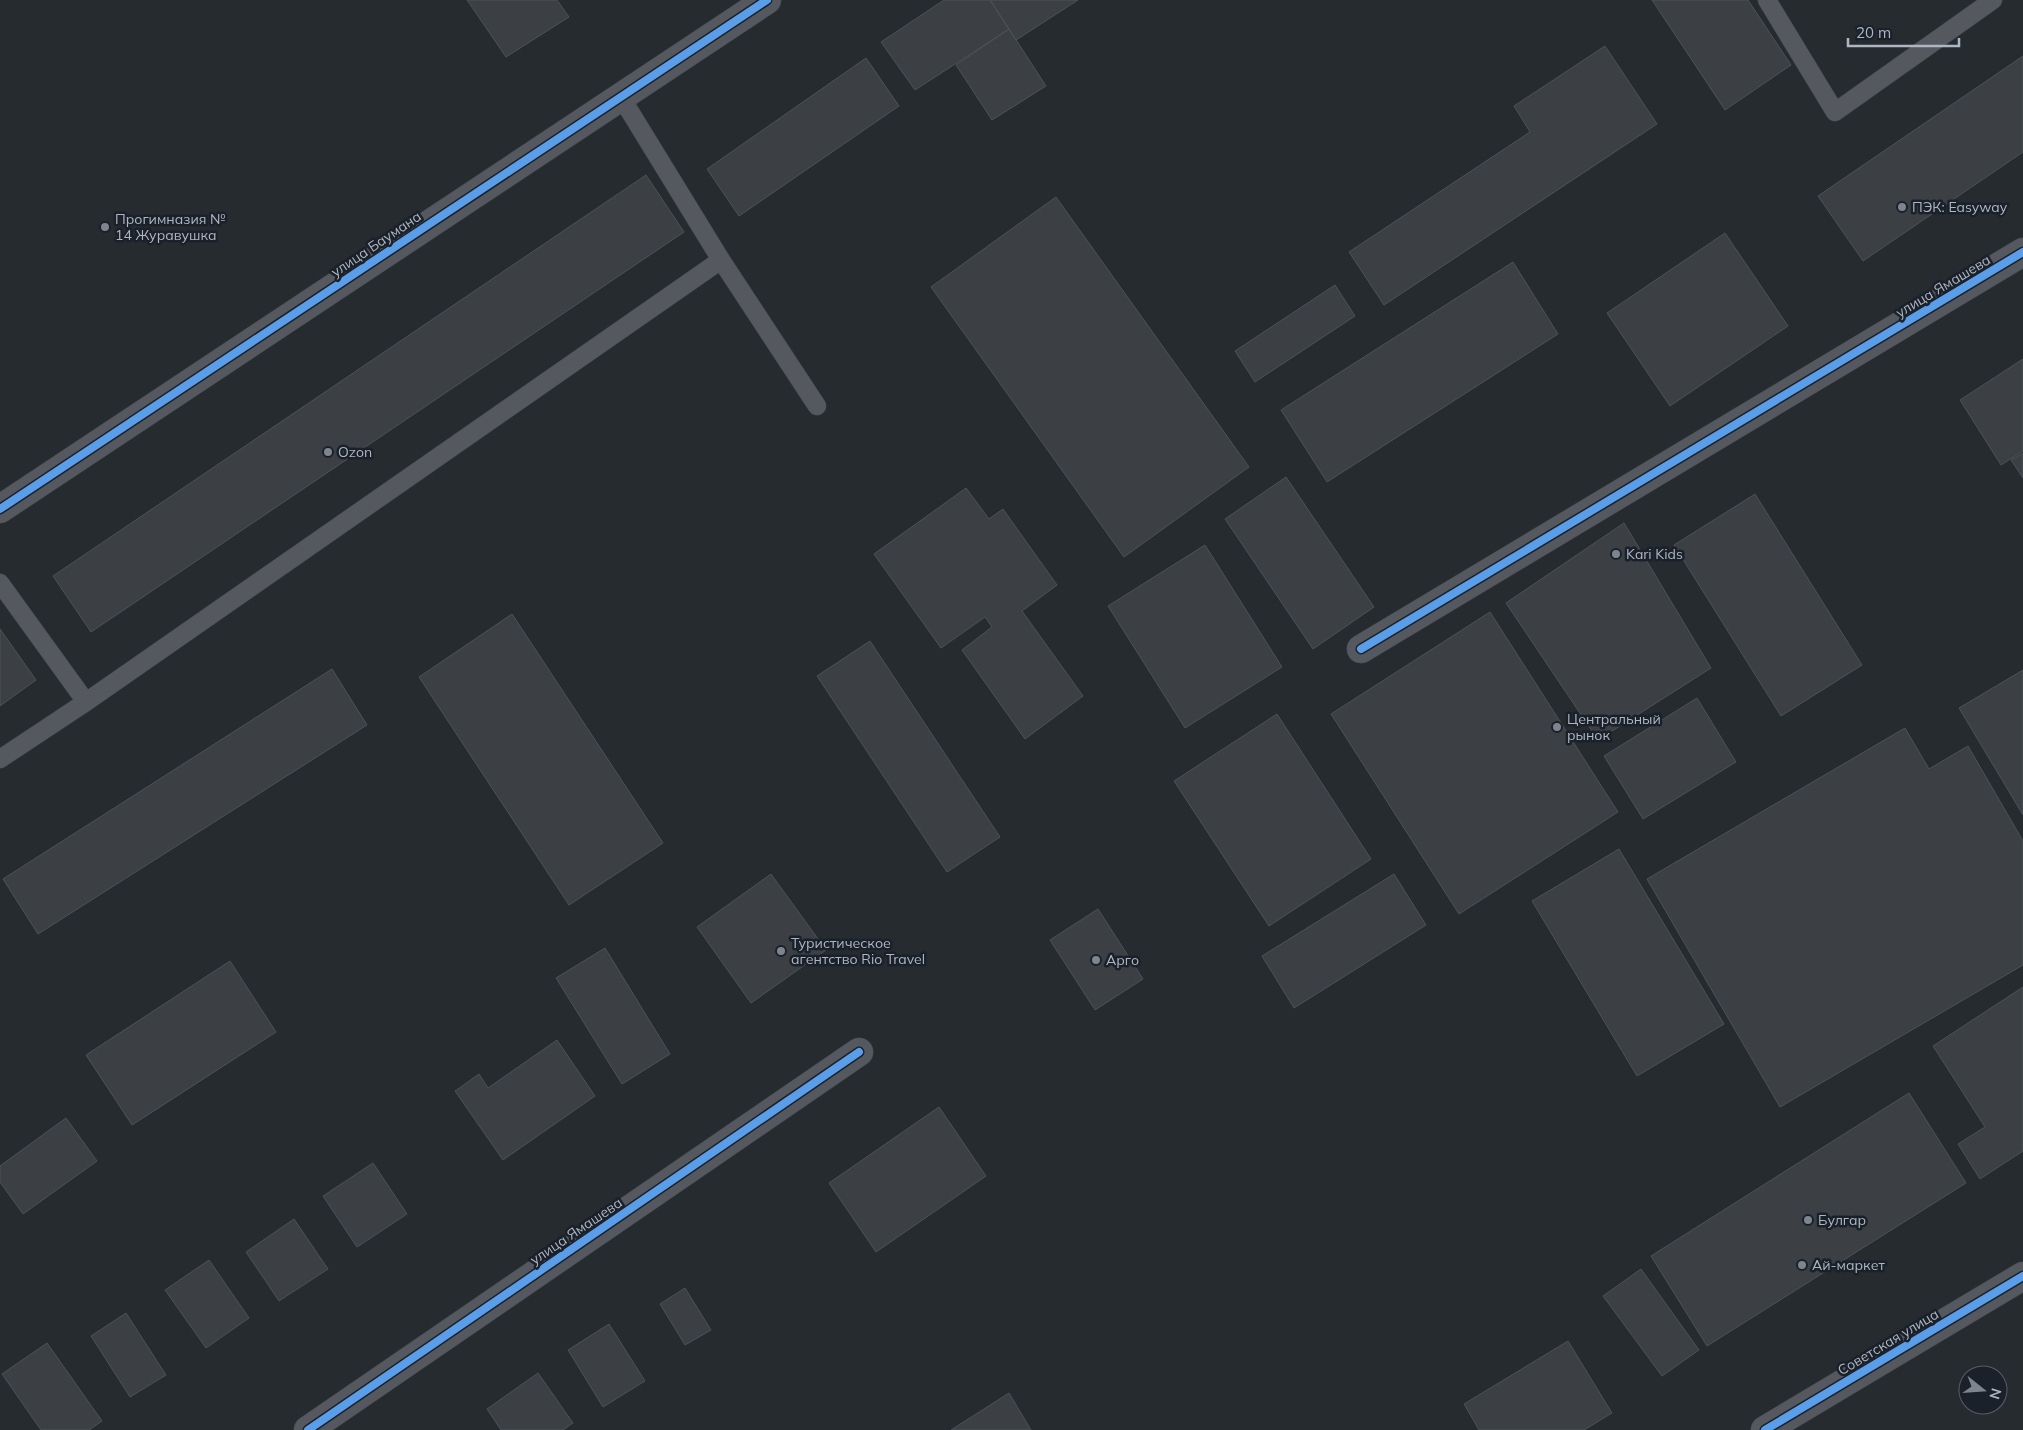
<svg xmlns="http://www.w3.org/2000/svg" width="2023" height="1430" viewBox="0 0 2023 1430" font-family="Mulish,sans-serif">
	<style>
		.building { fill: #3c4045; stroke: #4d5258 }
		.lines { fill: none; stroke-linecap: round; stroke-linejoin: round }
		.service-casing { stroke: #44474b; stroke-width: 19 }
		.minor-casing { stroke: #44474b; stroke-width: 29 }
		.service { stroke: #55585e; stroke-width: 18 }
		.minor { stroke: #55585e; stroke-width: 28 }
		.cycleway-casing { stroke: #1a212a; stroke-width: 11 }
		.cycleway { stroke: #5a9eea; stroke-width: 8 }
		.poi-dot { fill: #7e858f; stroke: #1a212a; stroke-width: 2 }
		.labels { text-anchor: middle; stroke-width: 5; stroke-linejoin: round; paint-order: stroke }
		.poi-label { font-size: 14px; fill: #aeb6c2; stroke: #1a212a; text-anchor: start }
		.street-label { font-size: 14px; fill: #aeb6c2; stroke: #1a212a }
	</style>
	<rect width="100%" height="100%" fill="#262b30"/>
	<!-- building -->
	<path class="building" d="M467 0H557L569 17 506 57Z
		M944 0H990L1009 29 915 90 881 42Z
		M990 0H1078L1016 40Z
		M1652 0H1748L1791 65 1725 110Z
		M1009 29 1046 86 992 120 956 65Z
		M1605 46 1657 124 1384 305 1349 252 1530 132 1514 106Z
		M2023 56V152L1863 261 1818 196Z
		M866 58 899 106 739 216 707 169Z
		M646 175 684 232 91 632 53 576Z
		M1056 197 1249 467 1124 557 931 287Z
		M1725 233 1788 326 1670 406 1607 313Z
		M1513 262 1558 334 1327 482 1281 410Z
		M1335 285 1355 316 1255 382 1235 351Z
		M2023 359V451L2001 465 1960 400Z
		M2023 453V478L2011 460Z
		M1286 477 1374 607 1313 649 1225 519Z
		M966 488 989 519 1003 509 1057 585 1022 611 1083 696 1025 739 962 650 992 627 985 617 941 648 874 554Z
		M1755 494 1862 665 1781 716 1674 545Z
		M1624 523 1711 668 1598 740 1506 603Z
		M1205 545 1282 667 1185 728 1108 606Z
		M1490 612 1618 812 1459 914 1331 714Z
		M512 614 663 843 569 905 419 677Z
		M0 629 36 680 0 706Z
		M870 641 1000 837 947 872 817 676Z
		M332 669 367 725 38 934 3 879Z
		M2023 670V815L1959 708Z
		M1697 698 1736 762 1643 819 1604 756Z
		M1277 714 1371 859 1269 926 1174 781Z
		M1905 728 1929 769 1968 746 2023 841V965L1780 1107 1647 879Z
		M1619 849 1724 1024 1637 1076 1532 901Z
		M771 874 826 950 751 1003 697 927Z
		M1394 874 1426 925 1294 1008 1262 956Z
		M1098 909 1143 979 1095 1010 1050 940Z
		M605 948 670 1054 622 1084 556 978Z
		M230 961 276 1032 132 1125 86 1055Z
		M2023 987V1151L1980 1179 1958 1144 1985 1127 1933 1046Z
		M557 1040 595 1096 503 1160 455 1091 479 1074 488 1088Z
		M1909 1093 1966 1183 1707 1346 1651 1256Z
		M939 1107 986 1176 876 1252 829 1183Z
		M66 1118 97 1161 23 1214 0 1182V1166Z
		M373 1163 407 1214 357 1247 323 1196Z
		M294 1219 328 1269 279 1301 246 1252Z
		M209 1260 249 1318 206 1348 165 1290Z
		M1641 1269 1699 1350 1662 1376 1603 1296Z
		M685 1288 711 1330 685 1345 660 1304Z
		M126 1313 166 1375 130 1397 91 1336Z
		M609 1324 645 1381 603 1407 568 1350Z
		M1568 1341 1612 1413 1584 1430H1479L1464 1404Z
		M47 1343 102 1421 89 1430H41L2 1374Z
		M538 1373 573 1423 563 1430H501L487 1409Z
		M1009 1393 1031 1430H951Z"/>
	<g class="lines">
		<!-- service casing -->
		<g class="service-casing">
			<path id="service" d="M1767 0 1835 112 1993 0
				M621 97 721 260
				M0 583 86 702 721 260 817 406
				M0 759 86 702"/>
		</g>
		<!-- minor casing -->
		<g class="minor-casing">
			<path id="minor" d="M0 509 767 0
				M1361 649 2023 252
				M308 1430 859 1052
				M1765 1430 2023 1276"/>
		</g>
		<!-- service -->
		<use href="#service" class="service"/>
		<!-- minor -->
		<use href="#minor" class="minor"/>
		<!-- cycleway casing -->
		<g class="cycleway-casing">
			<path id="cycleway" d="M0 509 767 0
				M1361 649 2023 252
				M308 1430 859 1052
				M1765 1430 2023 1276"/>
		</g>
		<!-- cycleway -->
		<use href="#cycleway" class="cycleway"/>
	</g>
	<!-- markers -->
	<g class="poi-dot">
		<circle cx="1902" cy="207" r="5"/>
		<circle cx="105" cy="227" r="5"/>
		<circle cx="328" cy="452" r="5"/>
		<circle cx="1616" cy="554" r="5"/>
		<circle cx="1557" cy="727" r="5"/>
		<circle cx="781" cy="951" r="5"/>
		<circle cx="1096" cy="960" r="5"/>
		<circle cx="1808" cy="1220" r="5"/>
		<circle cx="1802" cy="1265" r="5"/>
	</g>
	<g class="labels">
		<!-- poi labels -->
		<g class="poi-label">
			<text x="1912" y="212">ПЭК: Easyway</text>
			<text x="115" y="224">Прогимназия №<tspan x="115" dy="16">14 Журавушка</tspan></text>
			<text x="338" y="457">Ozon</text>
			<text x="1626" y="559">Kari Kids</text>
			<text x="1567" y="724">Центральный<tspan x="1567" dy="16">рынок</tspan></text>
			<text x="791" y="948">Туристическое<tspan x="791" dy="16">агентство Rio Travel</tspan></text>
			<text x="1106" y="965">Арго</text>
			<text x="1818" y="1225">Булгар</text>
			<text x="1812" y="1270">Ай-маркет</text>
		</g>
		<!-- street labels -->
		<g class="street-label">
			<text transform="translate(376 244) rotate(-34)" y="5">улица Баумана</text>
			<text transform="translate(1943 286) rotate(-31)" y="5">улица Ямашева</text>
			<text transform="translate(576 1231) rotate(-34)" y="5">улица Ямашева</text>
			<text transform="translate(1888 1342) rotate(-31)" y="5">Советская улица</text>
		</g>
	</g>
	<!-- north arrow -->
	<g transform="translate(1983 1390) rotate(107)"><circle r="24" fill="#1a212a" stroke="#555d67"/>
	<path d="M0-4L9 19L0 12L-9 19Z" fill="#7e858f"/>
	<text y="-8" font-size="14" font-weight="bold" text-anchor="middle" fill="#aeb6c2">N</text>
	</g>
	<!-- scale -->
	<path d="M1848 38v8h111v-8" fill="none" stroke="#aeb6c2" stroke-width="2.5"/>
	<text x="1856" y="38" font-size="15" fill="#aeb6c2" stroke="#1a212a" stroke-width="4" paint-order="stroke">20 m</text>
</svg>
